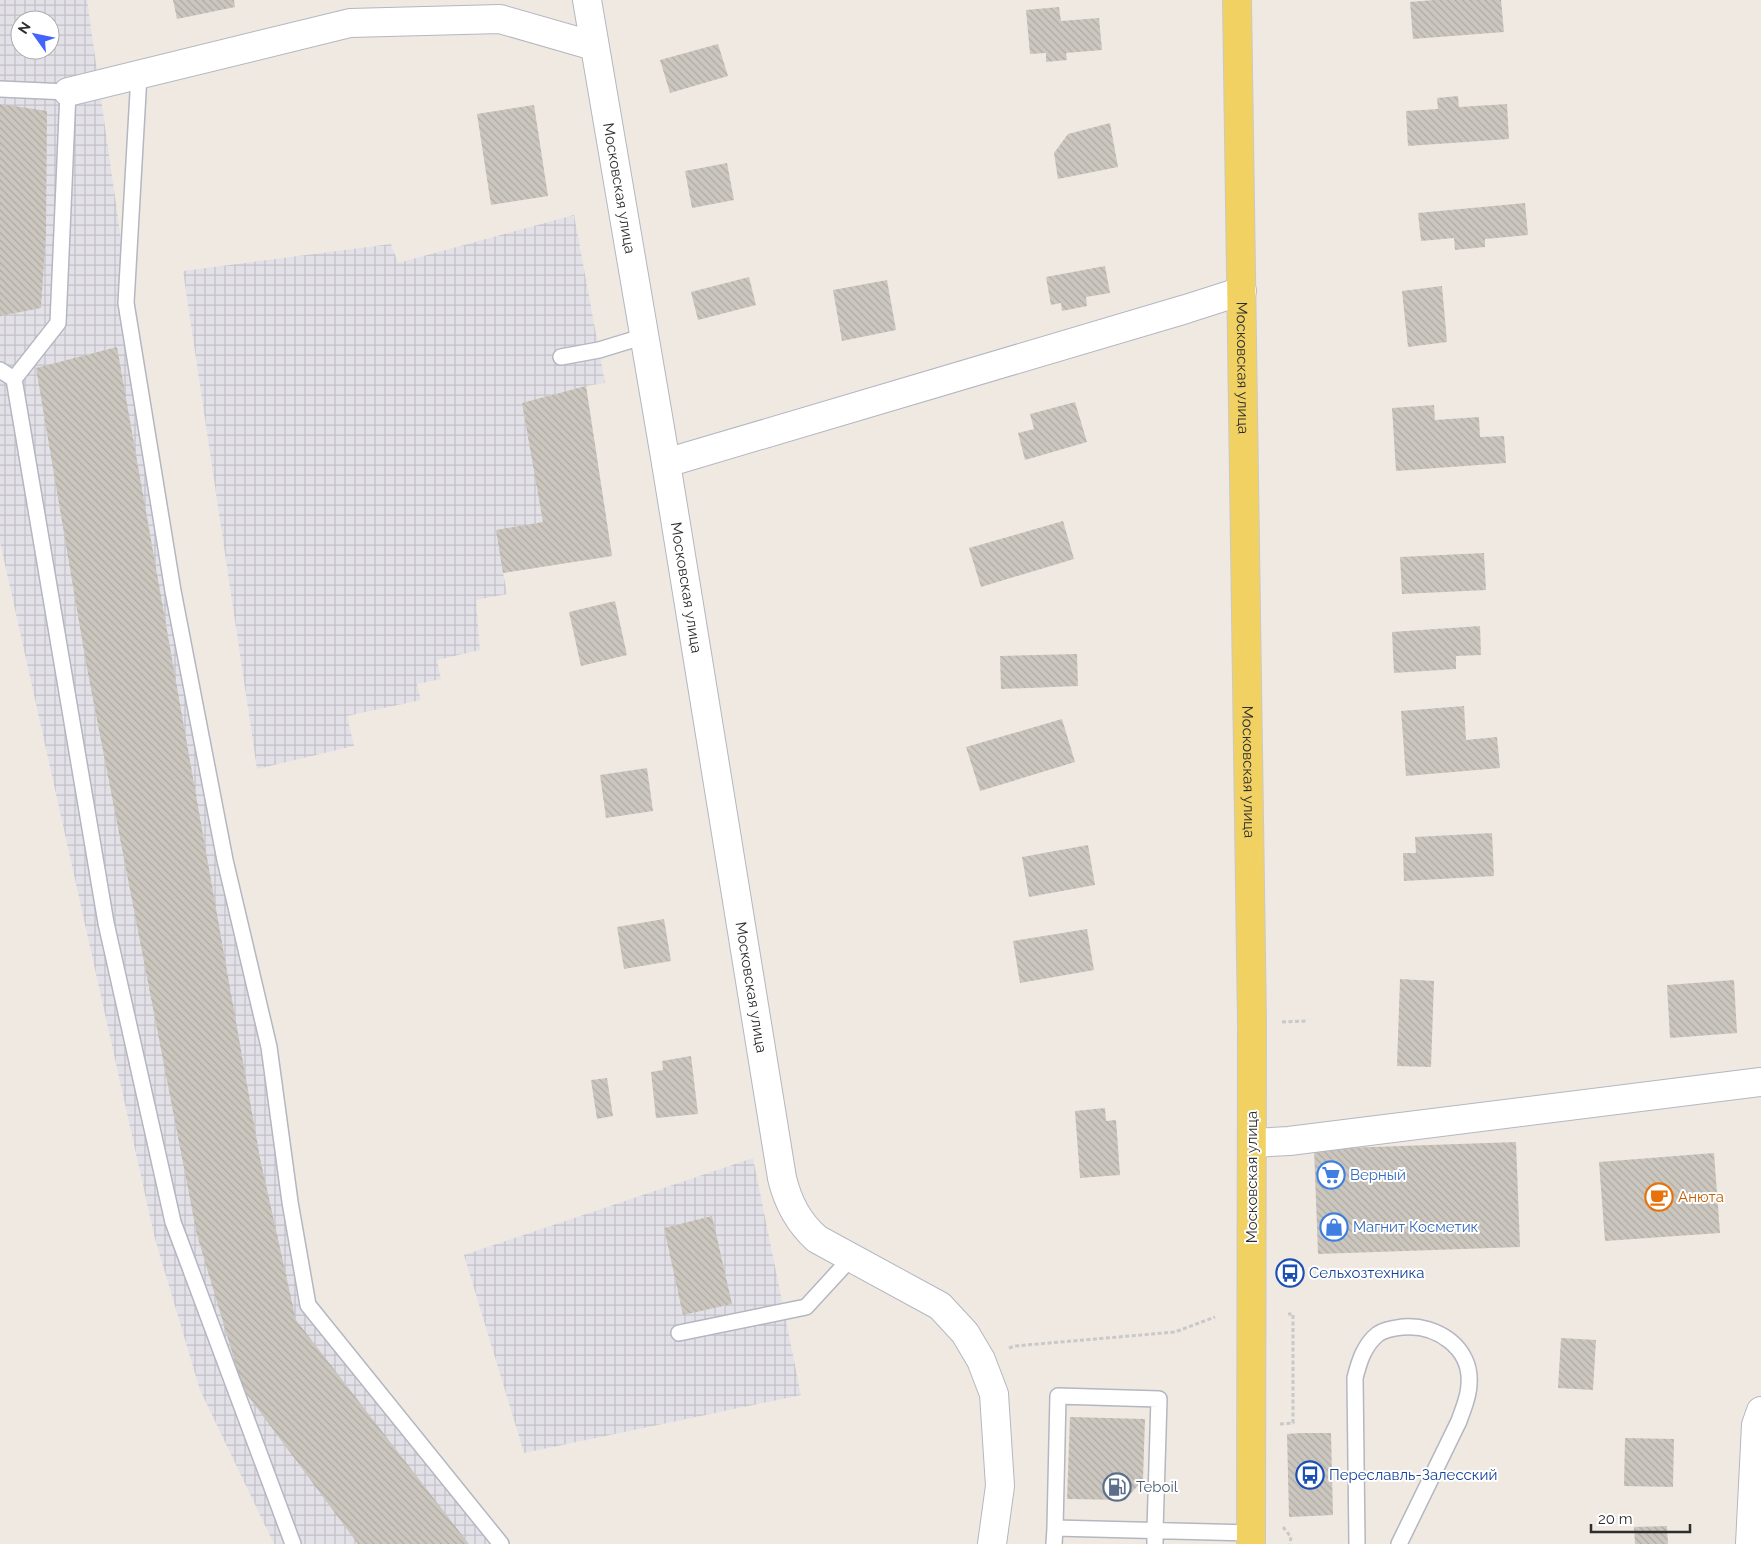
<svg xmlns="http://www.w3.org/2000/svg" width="1761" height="1544" viewBox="0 0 1761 1544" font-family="Raleway,sans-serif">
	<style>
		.industrial { fill: url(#industrial-grid); fill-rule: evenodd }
		.building { fill: url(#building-back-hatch) }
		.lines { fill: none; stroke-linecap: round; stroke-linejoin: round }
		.service-casing { stroke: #b4b7c1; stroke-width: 18 }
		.minor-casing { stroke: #b4b7c1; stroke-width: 30 }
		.primary-casing { stroke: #c9c9c9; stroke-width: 30 }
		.path { stroke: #c9c9c9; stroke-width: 3; stroke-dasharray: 4 2.5; stroke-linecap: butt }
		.service { stroke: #fff; stroke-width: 15 }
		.minor { stroke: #fff; stroke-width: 28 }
		.primary { stroke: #f2d163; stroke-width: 28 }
		.labels { text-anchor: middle; stroke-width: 4; stroke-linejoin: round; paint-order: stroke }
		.street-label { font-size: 15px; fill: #2e2e2e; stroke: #fff }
		.shop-label { font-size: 15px; fill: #366cbe; stroke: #fff; text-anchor: start }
		.food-label { font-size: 15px; fill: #c56008; stroke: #fff; text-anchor: start }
		.transit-label { font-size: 15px; fill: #164399; stroke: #fff; text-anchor: start }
		.service-label { font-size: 15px; fill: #4e5e75; stroke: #fff; text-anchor: start }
	</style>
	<defs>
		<pattern id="industrial-grid" width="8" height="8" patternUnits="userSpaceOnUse" patternTransform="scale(1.25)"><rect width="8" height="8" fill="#e3e1e8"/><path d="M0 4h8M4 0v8" fill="none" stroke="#c3c1c7"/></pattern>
		<pattern id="building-back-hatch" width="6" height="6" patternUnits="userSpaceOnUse" patternTransform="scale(1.25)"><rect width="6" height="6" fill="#cbc7bf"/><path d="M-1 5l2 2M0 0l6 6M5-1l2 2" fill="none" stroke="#afaba4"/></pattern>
	</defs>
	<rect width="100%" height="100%" fill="#efe9e1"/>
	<!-- industrial -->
	<path class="industrial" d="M0 0H87L171 591 268 1047 307 1307 495 1544H274L200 1390 155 1239 0 542ZM20 20H50V50H20Z
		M574 215 605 383 586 386 612 556 503 572 507 594 476 600 480 650 437 660 441 679 417 684 421 700 347 716 354 746 257 769 183 271 391 244 398 263Z
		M753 1158 801 1395 524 1453 464 1255Z"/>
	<!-- building -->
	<path class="building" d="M173 0H234L235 7 177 19Z
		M1434 0H1501L1504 32 1413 39 1410 2Z
		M1059 7 1061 21 1099 18 1102 50 1066 53 1067 60 1046 62V53L1030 54 1026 10Z
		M718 44 728 76 670 93 660 60Z
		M1458 96 1459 107 1507 104 1509 139 1408 146 1406 111 1438 109 1437 98Z
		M0 104 47 111 46 232 41 308 0 316Z
		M534 105 548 196 491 205 477 114Z
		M1110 123 1118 167 1058 179 1054 153 1068 134Z
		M727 163 734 200 692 208 685 171Z
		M1525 203 1528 235 1485 239V247L1455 250 1454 238 1421 241 1418 213Z
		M1105 266 1110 293 1086 297 1087 306 1062 311 1061 303 1051 305 1046 277Z
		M749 277 756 305 698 320 691 292Z
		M887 280 896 330 842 341 833 290Z
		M1442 286 1447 342 1408 347 1402 291Z
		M117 347 260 1158 296 1320 469 1544H358L243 1389 197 1235 86 663 36 368Z
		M586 386 612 556 503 573 496 530 543 522 522 403Z
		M1075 402 1087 442 1025 460 1018 433 1034 429 1030 414Z
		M1434 405 1435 420 1479 417 1480 437 1504 436 1506 463 1396 471 1392 408Z
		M1063 521 1074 559 981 587 969 548Z
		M1484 553 1486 590 1402 594 1400 557Z
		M615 601 627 655 581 666 569 612Z
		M1480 626 1481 655 1456 656V669L1394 673 1392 632Z
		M1077 654 1078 686 1001 689 1000 656Z
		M1464 706 1466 740 1497 737 1500 768 1406 776 1401 711Z
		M1062 719 1075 762 980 791 966 747Z
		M647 768 653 811 606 818 600 775Z
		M1492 833 1494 876 1404 881 1403 853H1416L1415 837Z
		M1088 845 1095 885 1029 897 1022 857Z
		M664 919 671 961 624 969 617 927Z
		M1087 929 1094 970 1020 983 1013 941Z
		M1400 979 1434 981 1431 1067 1397 1066Z
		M1734 980 1737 1033 1670 1038 1667 985Z
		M691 1056 698 1114 656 1118 651 1072 663 1070 662 1061Z
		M607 1078 613 1116 597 1119 591 1080Z
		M1105 1108 1106 1121 1116 1120 1120 1175 1080 1178 1075 1111Z
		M1516 1142 1520 1247 1318 1254 1314 1149Z
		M1714 1153 1720 1233 1605 1241 1599 1162Z
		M712 1216 732 1304 683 1315 664 1228Z
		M1561 1338 1596 1340 1593 1390 1558 1388Z
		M1070 1417 1145 1419 1143 1480 1125 1500 1067 1499Z
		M1301 1433H1331L1333 1515 1289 1517 1287 1434Z
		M1625 1438 1674 1439 1673 1487 1624 1486Z
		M1667 1526 1668 1544H1635L1634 1527Z"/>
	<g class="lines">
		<!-- service casing -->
		<g class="service-casing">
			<path id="service" d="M139 75 126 303 173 591 225 860 269 1047 290 1202 308 1305 501 1544
				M0 89 68 92 58 323 14 379 106 923 173 1222 293 1544
				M561 357 599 350 645 336
				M0 370 14 379
				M679 1333 806 1307 851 1258
				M1054 1544 1055 1528
				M1155 1544V1530L1159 1399 1058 1396 1055 1528 1251 1533
				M1357 1544 1355 1378C1359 1362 1364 1345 1378 1334 1385 1329 1395 1328 1403 1327 1437 1324 1472 1348 1469 1384 1469 1397 1463 1409 1459 1421L1399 1544"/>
		</g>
		<!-- minor casing -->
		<g class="minor-casing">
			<g id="minor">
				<path id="s1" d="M587 0 666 463 782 1178C788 1203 798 1222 817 1239L940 1306 965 1333 981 1360 994 1394 1000 1486 992 1544"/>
				<path d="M68 92 350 23 500 19 594 46"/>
				<path d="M666 463 1186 309 1242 291"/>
				<path d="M1252 1143 1289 1141 1761 1082"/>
				<path d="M1750 1544 1756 1425 1761 1411"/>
			</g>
		</g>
		<!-- primary casing -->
		<g class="primary-casing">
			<g id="primary">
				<path id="s2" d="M1237 0 1252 1023 1251 1544"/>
			</g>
		</g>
		<!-- path -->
		<path class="path" d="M1282 1022 1306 1021
			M1009 1348 1015 1346 1175 1332 1215 1317
			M1280 1424 1293 1423V1314H1288
			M1283 1527 1291 1537 1290 1544"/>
		<!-- service -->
		<use href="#service" class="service"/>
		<!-- minor -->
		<use href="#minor" class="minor"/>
		<!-- primary -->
		<use href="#primary" class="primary"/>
	</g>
	<!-- icons -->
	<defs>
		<g id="supermarket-ring" transform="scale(1.4375)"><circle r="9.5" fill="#fff" stroke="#3f7fe0" stroke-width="1.5"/><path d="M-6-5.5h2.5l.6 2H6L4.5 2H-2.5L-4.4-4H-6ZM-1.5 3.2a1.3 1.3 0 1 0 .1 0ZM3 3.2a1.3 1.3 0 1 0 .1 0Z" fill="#3f7fe0"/></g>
		<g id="cafe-ring" transform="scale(1.4375)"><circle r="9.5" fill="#fff" stroke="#e8710a" stroke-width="1.5"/><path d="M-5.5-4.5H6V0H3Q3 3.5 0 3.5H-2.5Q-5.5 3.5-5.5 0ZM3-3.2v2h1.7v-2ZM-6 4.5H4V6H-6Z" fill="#e8710a"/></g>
		<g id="shop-ring" transform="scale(1.4375)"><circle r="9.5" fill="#fff" stroke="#3f7fe0" stroke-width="1.5"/><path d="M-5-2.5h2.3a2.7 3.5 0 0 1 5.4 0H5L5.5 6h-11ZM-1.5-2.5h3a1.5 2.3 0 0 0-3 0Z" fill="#3f7fe0"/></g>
		<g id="bus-ring" transform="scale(1.4375)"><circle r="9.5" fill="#fff" stroke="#1a4fb4" stroke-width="1.5"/><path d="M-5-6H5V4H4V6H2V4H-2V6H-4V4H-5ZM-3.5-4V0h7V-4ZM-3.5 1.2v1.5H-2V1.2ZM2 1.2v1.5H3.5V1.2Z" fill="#1a4fb4"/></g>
		<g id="fuel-ring" transform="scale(1.4375)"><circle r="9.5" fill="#fff" stroke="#5c6f8a" stroke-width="1.5"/><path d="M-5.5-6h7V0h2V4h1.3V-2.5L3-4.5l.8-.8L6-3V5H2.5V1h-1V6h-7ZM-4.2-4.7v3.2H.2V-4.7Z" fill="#5c6f8a"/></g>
	</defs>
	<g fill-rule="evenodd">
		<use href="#supermarket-ring" x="1331" y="1175"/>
		<use href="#cafe-ring" x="1659" y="1197"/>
		<use href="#shop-ring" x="1334" y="1227"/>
		<use href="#bus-ring" x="1290" y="1273"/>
		<use href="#bus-ring" x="1310" y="1475"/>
		<use href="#fuel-ring" x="1117" y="1487"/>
	</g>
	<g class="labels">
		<!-- street labels -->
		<g class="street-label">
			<text dy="5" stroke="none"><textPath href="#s1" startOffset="191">Московская улица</textPath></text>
			<text dy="5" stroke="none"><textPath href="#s2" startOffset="368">Московская улица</textPath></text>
			<text dy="5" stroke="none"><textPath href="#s1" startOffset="596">Московская улица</textPath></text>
			<text dy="5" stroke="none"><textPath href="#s2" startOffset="772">Московская улица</textPath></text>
			<text dy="5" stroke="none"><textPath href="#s1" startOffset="1001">Московская улица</textPath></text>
			<text transform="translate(1252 1177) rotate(-90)" y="5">Московская улица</text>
		</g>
		<!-- shop labels -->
		<g class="shop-label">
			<text x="1350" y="1180">Верный</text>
			<text x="1353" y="1232">Магнит Косметик</text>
		</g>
		<!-- food labels -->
		<g class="food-label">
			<text x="1678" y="1202">Анюта</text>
		</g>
		<!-- transit labels -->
		<g class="transit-label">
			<text x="1309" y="1278">Сельхозтехника</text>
			<text x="1329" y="1480">Переславль-Залесский</text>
		</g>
		<!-- service labels -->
		<g class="service-label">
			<text x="1136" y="1492">Teboil</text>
		</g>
	</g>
	<!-- north arrow -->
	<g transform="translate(35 35) rotate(303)"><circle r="24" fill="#ffffff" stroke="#ababab"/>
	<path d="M0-4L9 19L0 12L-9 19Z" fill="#4264fb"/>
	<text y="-8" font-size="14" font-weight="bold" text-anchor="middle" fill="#2e2e2e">N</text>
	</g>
	<!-- scale -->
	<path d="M1591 1524v8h99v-8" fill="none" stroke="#2e2e2e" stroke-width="2.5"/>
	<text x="1598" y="1524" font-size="15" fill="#2e2e2e" stroke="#ffffff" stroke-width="4" paint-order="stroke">20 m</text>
</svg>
